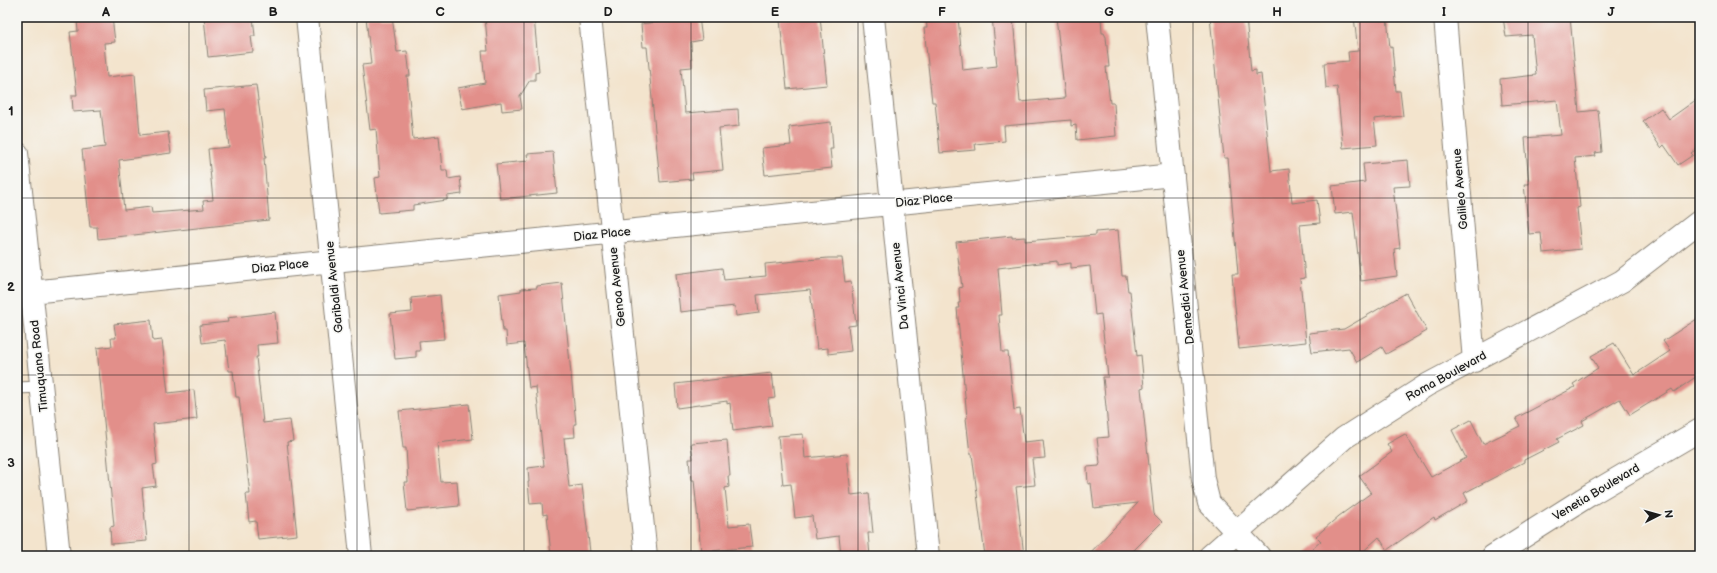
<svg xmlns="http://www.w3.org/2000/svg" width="1717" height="573" viewBox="0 0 1717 573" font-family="'Balsamiq Sans',sans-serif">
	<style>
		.building { fill: #e28f8a }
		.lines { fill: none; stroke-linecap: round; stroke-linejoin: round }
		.service-casing { stroke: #888074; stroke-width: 13 }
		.minor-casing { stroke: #888074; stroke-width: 24 }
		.service { stroke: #fff; stroke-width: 11 }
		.minor { stroke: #fff; stroke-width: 22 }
		.grid { fill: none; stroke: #1c1c1c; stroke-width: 1; stroke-opacity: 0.55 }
		.labels { text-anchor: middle; stroke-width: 3; stroke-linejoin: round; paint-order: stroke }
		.street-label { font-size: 12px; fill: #1c1c1c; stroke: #f6f6f2 }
		.neatline { fill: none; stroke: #1c1c1c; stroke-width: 1.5 }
		.grid-label { font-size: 13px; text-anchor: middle; font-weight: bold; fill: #1c1c1c }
	</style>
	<rect width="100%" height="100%" fill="#f6f6f2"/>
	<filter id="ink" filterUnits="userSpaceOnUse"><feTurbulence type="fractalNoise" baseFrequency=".025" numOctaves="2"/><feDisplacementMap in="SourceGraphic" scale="8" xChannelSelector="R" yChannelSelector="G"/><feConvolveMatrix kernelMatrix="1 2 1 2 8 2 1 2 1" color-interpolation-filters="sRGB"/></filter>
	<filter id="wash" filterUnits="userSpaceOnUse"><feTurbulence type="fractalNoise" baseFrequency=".012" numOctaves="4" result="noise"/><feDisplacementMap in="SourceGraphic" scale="16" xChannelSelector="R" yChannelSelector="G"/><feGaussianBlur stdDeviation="0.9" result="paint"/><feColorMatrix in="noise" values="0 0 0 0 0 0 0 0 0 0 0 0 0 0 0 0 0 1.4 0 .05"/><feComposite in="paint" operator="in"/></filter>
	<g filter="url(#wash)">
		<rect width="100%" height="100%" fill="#f3e4cd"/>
		<g id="blocks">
			<!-- building -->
			<path class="building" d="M112 17 115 42 104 43 107 77 135 74 140 135 168 132 171 153 119 160 124 210 151 207 152 213 204 209 203 201 213 200 208 149 229 147 225 109 206 111 204 90 256 85 266 158H264L269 220 98 239 97 227H90L82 150 105 147 101 110 73 112 72 95H77L70 32 78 31 77 20Z
				M204 17H253L255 36H251L253 52 208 57Z
				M366 17H392L397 52 407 51 410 76H407L413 139 439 136 442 170H447L448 179 460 177 462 194 447 196V200L413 205V210L379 213 375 178 380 177 376 129 370 130 362 65 371 64Z
				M485 17H534L539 72 535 73V80H530L520 96 522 109 502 111 501 102 462 109 458 88 485 83 482 51H488Z
				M699 17 702 40 691 42 692 67 681 68 685 113 738 109 739 126 719 128 723 170 692 173 693 179 660 182 647 47H643L641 24Z
				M820 17 827 85 787 89 780 20Z
				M926 17H958L963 70 997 66 992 17H1013L1020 102 1065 98 1056 17H1101L1102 33H1104L1106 37 1109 67H1106L1110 103H1114L1116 136 1077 140 1076 125 1071 126V120L1004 126 1005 141 975 144 976 150 940 153 935 102H932L924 28H927Z
				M1210 17H1246L1251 71 1256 70V75L1261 74 1271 171 1289 169 1292 203 1317 200 1320 223 1300 225 1305 278 1300 279 1306 342 1239 349 1232 274H1238L1228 158H1224Z
				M1354 17H1387L1390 48 1392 47 1396 91H1400L1403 116 1374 119 1377 145 1343 148 1337 87 1326 88 1324 63 1349 61 1348 52 1358 51Z
				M1503 17H1570L1579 112 1598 110 1602 152 1595 153 1596 156 1575 158 1580 207 1577 208 1581 249 1543 253 1541 233 1529 234 1524 184H1529L1525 138 1561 135 1557 100 1502 105 1500 79 1536 75 1532 35 1506 37Z
				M1700 97V147L1691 153 1693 155 1678 165 1664 145 1661 148 1643 121 1661 108 1669 119Z
				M831 122 833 149H830L832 168 765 175 762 148 791 145 789 127Z
				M553 152 557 193 500 199 496 164 528 161 527 154Z
				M1408 160 1410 186 1393 187 1400 248 1394 249 1397 276 1361 281 1353 212 1335 214 1332 186 1365 182 1363 164Z
				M1118 230 1122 276H1126L1128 291H1130L1137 356 1141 355 1144 387 1141 388 1154 514 1162 522 1128 556H1087L1138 503 1094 508 1091 483 1088 484 1087 467 1099 466 1100 463 1097 438 1109 437 1103 377H1108L1101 314 1095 315 1090 266 1071 268V263L1057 265V261L998 268 1002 315H999L1002 352H1008L1014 410 1020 409 1024 442 1043 440 1045 458 1032 459 1035 485 1016 487 1024 556H985L972 454H970L966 418H967L957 308H959L958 303H960L959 288 962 287 956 242 1012 236V238L1025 237V241L1096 235V232Z
				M828 258H842L845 282 851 281 856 325 848 326 851 351 828 354V348L817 349 810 290 757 295 759 313 736 316 735 306 680 312 676 274 722 268 724 280 766 276 765 264Z
				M562 283 576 424H574L575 437 564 438 569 487 582 485 590 552 551 556 547 514 543 515 542 503 530 504 528 482H529L528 468 544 466 536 387 529 388 524 343 507 345 506 331H503L499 294 521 291V289L537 288V286Z
				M1406 293 1427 331 1386 354 1382 347 1357 362 1349 348 1312 352 1309 333 1344 329Z
				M440 295 444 339 419 341 420 351H416V357L395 359 390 314 412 312 411 298Z
				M275 312 278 343 257 345 258 357H256L263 423 290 420 293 441 287 442 297 535 258 539 256 521 249 522 246 494H250L239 397H236L233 371H229L225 340 202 343 200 325 228 322 227 318Z
				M1700 317V374L1674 392 1672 389 1630 415 1620 399 1582 421 1584 425 1557 439 1559 442 1524 460V462L1464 493 1468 501 1435 520 1434 517 1387 550 1379 537 1358 556H1304L1321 541 1316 536 1339 516 1371 493 1359 476 1392 452 1387 444 1405 434 1431 477 1466 458 1452 430 1471 420 1483 444 1520 426 1516 418 1575 387 1573 384 1598 368 1591 356 1614 343 1634 375 1670 351 1663 341Z
				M151 320 153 341 162 340 168 393 194 390 197 419 153 424 157 464 153 465 156 486 142 488 147 541 111 544 110 527 114 526 97 348 112 346 111 338H116L114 324Z
				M772 373 775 398 768 399 772 426 733 431 730 403 727 404V401L677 408 675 384Z
				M469 404 473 439 437 443 441 482 457 481 459 506 407 511 404 482H408L406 448H403L399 411Z
				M803 434 805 458 847 454 851 495 869 493 873 533H868L870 556H841L839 536 815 539 812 516 795 518 791 484 783 485 778 436Z
				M727 440 730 476H728L729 487 725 488 729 526 749 524 752 547 701 552 694 480H691L689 459H693L691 443Z"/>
		</g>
	</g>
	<g filter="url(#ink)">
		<use href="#blocks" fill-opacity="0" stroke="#888074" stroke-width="1"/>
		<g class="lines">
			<!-- service casing -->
			<g class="service-casing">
				<path id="service" d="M17 388 41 387"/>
			</g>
			<!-- minor casing -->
			<g class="minor-casing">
				<path id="minor" d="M307 17 361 556
					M590 17 646 556
					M873 17 928 556
					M1157 17 1203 479 1209 503 1259 556
					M1445 17 1474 361
					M17 153 59 556
					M31 292 1173 175
					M1210 556 1344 438 1427 385 1622 281 1700 221
					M1493 556 1591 494 1700 430"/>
			</g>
			<!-- service -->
			<use href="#service" class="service"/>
			<!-- minor -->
			<use href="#minor" class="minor"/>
		</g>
	</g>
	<!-- grid -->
	<path class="grid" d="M189 17V556M357 17V556M524 17V556M691 17V556M858 17V556M1026 17V556M1193 17V556M1360 17V556M1528 17V556M17 198H1700M17 375H1700"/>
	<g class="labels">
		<!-- street labels -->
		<g class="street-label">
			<text transform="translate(1460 189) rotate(-95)" y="4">Galileo Avenue</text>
			<text transform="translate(924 200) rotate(-6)" y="4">Diaz Place</text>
			<text transform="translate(602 234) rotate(-6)" y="4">Diaz Place</text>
			<text transform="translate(280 266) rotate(-6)" y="4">Diaz Place</text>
			<text transform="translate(900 286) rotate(-96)" y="4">Da Vinci Avenue</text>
			<text transform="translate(334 287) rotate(-96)" y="4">Garibaldi Avenue</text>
			<text transform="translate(617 287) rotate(-96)" y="4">Genoa Avenue</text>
			<text transform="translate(1185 297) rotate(-96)" y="4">Demedici Avenue</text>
			<text transform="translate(39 366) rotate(-96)" y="4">Timuquana Road</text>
			<text transform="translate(1446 376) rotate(-29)" y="4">Roma Boulevard</text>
			<text transform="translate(1596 492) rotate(-31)" y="4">Venetia Boulevard</text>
		</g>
	</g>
	<!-- margin -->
	<rect width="1717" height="573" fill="none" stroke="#f6f6f2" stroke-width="44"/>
	<!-- north arrow -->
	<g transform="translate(1659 515) rotate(84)" stroke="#f6f6f2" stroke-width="3" paint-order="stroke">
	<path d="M0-3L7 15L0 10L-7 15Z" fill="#1c1c1c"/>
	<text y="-6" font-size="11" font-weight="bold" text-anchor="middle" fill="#1c1c1c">N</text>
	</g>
	<rect x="22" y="22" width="1673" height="529" class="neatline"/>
	<g class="grid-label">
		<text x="106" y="16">A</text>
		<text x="273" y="16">B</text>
		<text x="440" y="16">C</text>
		<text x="608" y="16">D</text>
		<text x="775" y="16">E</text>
		<text x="942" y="16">F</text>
		<text x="1109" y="16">G</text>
		<text x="1277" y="16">H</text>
		<text x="1444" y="16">I</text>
		<text x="1611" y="16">J</text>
		<text x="11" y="115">1</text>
		<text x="11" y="291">2</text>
		<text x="11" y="467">3</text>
	</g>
</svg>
